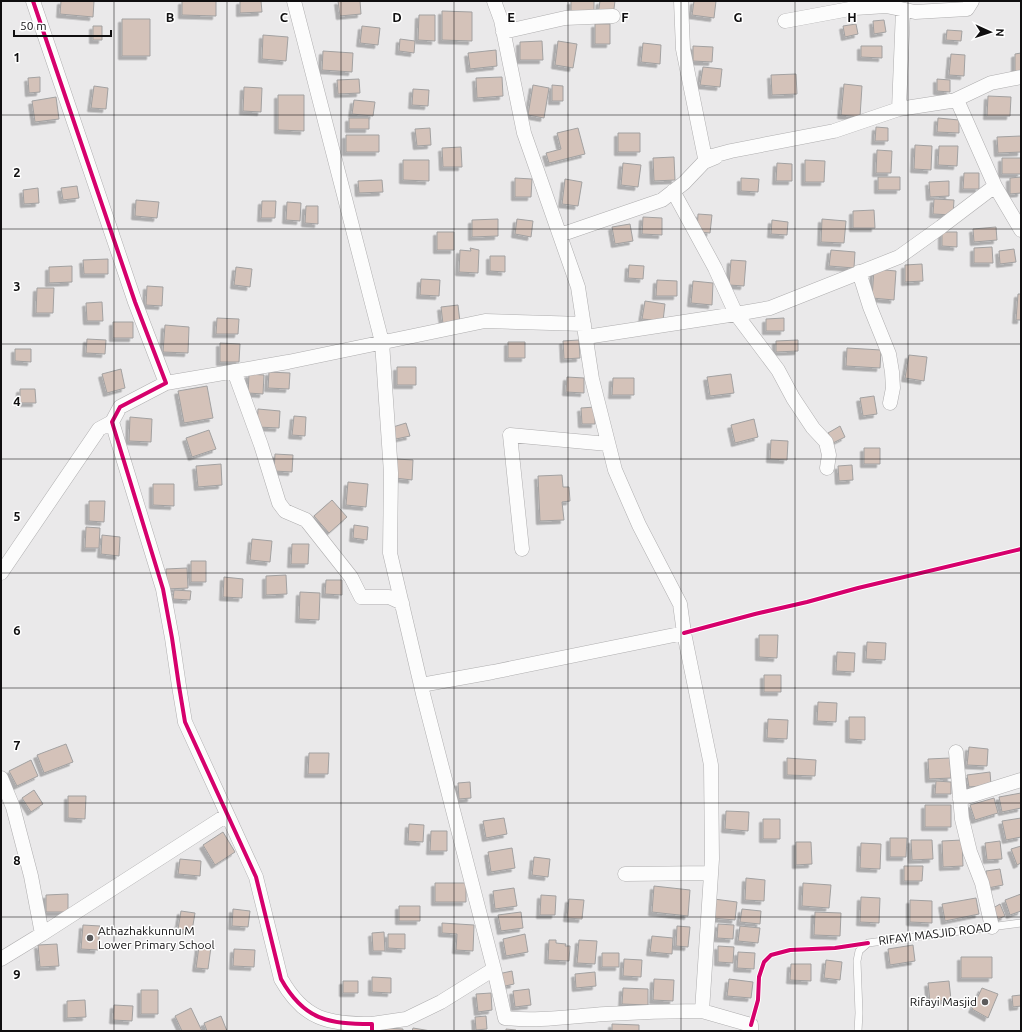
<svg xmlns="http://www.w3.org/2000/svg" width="1022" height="1032" viewBox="0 0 1022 1032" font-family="Ubuntu,sans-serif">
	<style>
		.building { fill: #d4c2b9; stroke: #a2a1a1; filter: url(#shadow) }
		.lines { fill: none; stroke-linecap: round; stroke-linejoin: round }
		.lane-casing { stroke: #afaeaf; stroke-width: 8 }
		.street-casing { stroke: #afaeaf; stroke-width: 15 }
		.lane { stroke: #fcfcfc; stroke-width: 7 }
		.street { stroke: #fcfcfc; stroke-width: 14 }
		.cycleway-casing { stroke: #fff; stroke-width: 6 }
		.cycleway { stroke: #d6006c; stroke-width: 4 }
		.grid { fill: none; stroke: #0f0e0f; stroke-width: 1; stroke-opacity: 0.55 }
		.poi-dot { fill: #5c5b5c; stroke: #fff; stroke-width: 1.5 }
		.labels { text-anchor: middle; stroke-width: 3; stroke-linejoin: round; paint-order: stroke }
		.poi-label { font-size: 12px; fill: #0f0e0f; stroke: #fff; text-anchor: start }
		.street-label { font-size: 12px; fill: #0f0e0f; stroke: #fff }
		.grid-label { font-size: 13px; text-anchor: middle; font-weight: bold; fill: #0f0e0f; stroke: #fff; stroke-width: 3; stroke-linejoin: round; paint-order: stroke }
	</style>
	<defs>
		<filter id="shadow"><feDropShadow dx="-3.5" dy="3.5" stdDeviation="0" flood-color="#0004"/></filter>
	</defs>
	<rect width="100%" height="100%" fill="#eae9ea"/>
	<!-- building -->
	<path class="building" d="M61 1H94L93 17 60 14Z
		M182 1H216V16L182 15Z
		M240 1H261L262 12 240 13Z
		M338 1H360L361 14 340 16Z
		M571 1H594V12L571 11Z
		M600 1H615L613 16 598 14Z
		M694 1H716L714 18 692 15Z
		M442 11 472 12V41L442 40Z
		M419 15H435V41L418 40Z
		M122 19H150V56H122Z
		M884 20 886 32 874 34 873 21Z
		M595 24H610V44H595Z
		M856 24 858 34 845 37 843 26Z
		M93 26H102V40H93Z
		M362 26 380 28 378 45 360 43Z
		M947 30 962 31 961 41 946 40Z
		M263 35 288 37 286 61 262 59Z
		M400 39 415 41 414 53 399 51Z
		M542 41 543 60H520V42Z
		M558 41 577 44 573 68 555 65Z
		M643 43 661 45 660 64 641 62Z
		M693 46 713 47 712 62 693 61Z
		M861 46H882V58L861 57Z
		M496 50 497 66 470 69 468 53Z
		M323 51 353 53 352 72 322 70Z
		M1021 53V74L1015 75V54Z
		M951 54 965 55 964 76 949 75Z
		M703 67 722 69 720 87 700 85Z
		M796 74 797 94 772 95 771 75Z
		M40 77V92L29 93 28 78Z
		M502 77 503 96 477 98 476 78Z
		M359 79 360 93 338 94 337 80Z
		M937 79 950 80V92L937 91Z
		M844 84 862 86 860 117 841 115Z
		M533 85 549 88 544 118 528 115Z
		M552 85 563 86V101H552Z
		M94 86 108 88 106 109 91 108Z
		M244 87 262 88 261 112 243 111Z
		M413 89 429 90 428 106 412 105Z
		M278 95H304V131L278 130Z
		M988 96 1011 97 1010 116H987Z
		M56 97 59 119 35 122 32 101Z
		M354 100 375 102 373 116 352 114Z
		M349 118H369V129H349Z
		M938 118 959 120V133L937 132Z
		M876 127 888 128V141H875Z
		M430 128 431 145 417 146 415 129Z
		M578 128 585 154 549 163 546 153 561 149 557 133Z
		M618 133H640V152H618Z
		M346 135H379V152H346Z
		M1021 136V152L998 153 997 137Z
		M915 145 932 146 931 170 914 169Z
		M939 146H958L957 166 938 165Z
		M461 147 462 167H443L442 148Z
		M877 150 892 151 891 173H876Z
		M674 157 675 180 654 181 653 158Z
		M1002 158H1021V174H1002Z
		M403 160H429V181L403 180Z
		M805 160 825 161 824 182H805Z
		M623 163 641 165 638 187 621 185Z
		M777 163 792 164V181H776Z
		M964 173H979V189H963Z
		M878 177H900V190H878Z
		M1021 177V193L1010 194V178Z
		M515 178 532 179 531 197H515Z
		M741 178 759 179 758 192 741 191Z
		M565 179 582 182 578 206 562 204Z
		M382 180 383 192 359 193 358 181Z
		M949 181V196L930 197 929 182Z
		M77 186 79 198 63 200 61 188Z
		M38 188 39 203 24 204 23 190Z
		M934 199 954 200 953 215 933 214Z
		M136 200 159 202 157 218 135 216Z
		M262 201H276L275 218H261Z
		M287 202 301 203 300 221 286 220Z
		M306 206H318V224L305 223Z
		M874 210 875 228H853V211Z
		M698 214 712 215 710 233 697 232Z
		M643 217 662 218V235L642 234Z
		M498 219V236L472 237V220Z
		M517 219 533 221 531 237 515 234Z
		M822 219 846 221 844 243 821 242Z
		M772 220 788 222 787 235 771 234Z
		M630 224 633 241 615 244 612 227Z
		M996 227 997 240 974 242 973 229Z
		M437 232H454V250H437Z
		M942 232H957V247L942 246Z
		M992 247 993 263H974V248Z
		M470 248 479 250 478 273 459 272 460 250 471 251Z
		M1014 249 1016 262 1000 264 999 251Z
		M831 250 855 252 854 268 829 266Z
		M490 256H505V272L490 271Z
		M108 259V274H84L83 260Z
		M731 260 746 261 744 286 729 285Z
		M922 264 923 281 905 282V265Z
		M629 265 644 266 643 279 628 278Z
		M72 266V282L49 283V267Z
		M236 267 252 269 250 287 234 285Z
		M874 269 896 271 894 300 872 298Z
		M421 279 440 280 439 296 420 295Z
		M657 280 677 281V296H656Z
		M693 281 713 283 712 305 691 303Z
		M147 286 163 287 162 306 146 305Z
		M37 288H54L53 313H36Z
		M1018 294H1021V320H1016Z
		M645 301 665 304 663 321 642 319Z
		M102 302 103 321H87L86 303Z
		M458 305 460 322 443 324 441 307Z
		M217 318 239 319 238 334H216Z
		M784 318V331H766V319Z
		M113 322H133V338H113Z
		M165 325 189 327 188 353 163 352Z
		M87 339 106 340 105 354 86 353Z
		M579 340 580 358 564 359 563 341Z
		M798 340V351L776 352V341Z
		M508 342H525V358H508Z
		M220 343 240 344 239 362H220Z
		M847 348 881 350 880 368 846 366Z
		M15 349H31V362L15 361Z
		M909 355 927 357 924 381 905 378Z
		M397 367H416V385H397Z
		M121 369 125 388 107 393 102 374Z
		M269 372 290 373 289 389 268 388Z
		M249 374 264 375 263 394 248 393Z
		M731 374 734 393 710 396 707 377Z
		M567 377 584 378V393L566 392Z
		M613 378H634V395H612Z
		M207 386 213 418 184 423 178 391Z
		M20 389H35L36 403H20Z
		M874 396 877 414 863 416 860 398Z
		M595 407V424H582L581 408Z
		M258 409 280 411 279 428 257 427Z
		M294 416 306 417 305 436 292 435Z
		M130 417 152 419 151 442 129 441Z
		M754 419 758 437 735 443 731 425Z
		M406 423 410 436 396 439 393 427Z
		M840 426 845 437 833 443 828 433Z
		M209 430 216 449 192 457 186 438Z
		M771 440 788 441 787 460 770 459Z
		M864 448H880V464H864Z
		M275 454 293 455 292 472 274 471Z
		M396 459 413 460 412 480 395 478Z
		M221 464 222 485 198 487 196 466Z
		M852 465 853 480 839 481 838 466Z
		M562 475 563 487H569L570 501 562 502 564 520 540 521 538 476Z
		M348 482 368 484 366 507 346 505Z
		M153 484H174V506L153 505Z
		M332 500 347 517 329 533 314 516Z
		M89 501H105L104 522 89 521Z
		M354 525 368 527 367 540 353 538Z
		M86 527 100 528 99 548H85Z
		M102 535 120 537 119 556 101 554Z
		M252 539 272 541 270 562 250 560Z
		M292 544H309L308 564H291Z
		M191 561H206V582H191Z
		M187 568 188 588 167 589 166 569Z
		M286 575 287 594 266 595V576Z
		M224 577 243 579 242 598 223 597Z
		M326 580H342V595L325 594Z
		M174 590 191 591 190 600 173 599Z
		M300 592 320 593 319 620 299 619Z
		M759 635H778L777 658 759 657Z
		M867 642 886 643 885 660 866 659Z
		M837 652 855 653 854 672 836 671Z
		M764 675H781V692H764Z
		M818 702 837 703 836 722 817 721Z
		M849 717H865V740L849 739Z
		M768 719 788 720 787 739 767 738Z
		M66 744 73 762 44 773 37 755Z
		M969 747 988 749 987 766 967 765Z
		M309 753H329L328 774H308Z
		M787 758 816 760 815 776 787 775Z
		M950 758 951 778 929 779 928 759Z
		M31 760 38 776 17 786 9 771Z
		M990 772 991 785 969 787 967 775Z
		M936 781 951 782V794H935Z
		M470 782 471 798 459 799 458 783Z
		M34 790 43 804 31 812 22 798Z
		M1021 793V808L1002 812 999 797Z
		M68 796H86L85 819 68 818Z
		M994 798 998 813 975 820 970 805Z
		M925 805H951V827H925Z
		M726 811 749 812 748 831 725 829Z
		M504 818 507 834 486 838 483 821Z
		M1021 818V837L1006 840 1002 821Z
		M763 819H780V839H763Z
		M409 824 424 825 423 842 408 841Z
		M431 831H447V851H430Z
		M223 832 235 852 215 865 203 845Z
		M890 838H907L906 857H890Z
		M911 840H932L933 859 912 860Z
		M962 840 963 866 943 867 942 841Z
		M1000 841 1002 859 987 860 985 843Z
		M796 842H811L812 864 796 865Z
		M861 843 881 844 880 869 860 868Z
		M1021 846V863L1017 865 1011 849Z
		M512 848 515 868 491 872 488 852Z
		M534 857 550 859 548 877 532 875Z
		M180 859 201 861 200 876 178 874Z
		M904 866H923L922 881H904Z
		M1000 869 1003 885 988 888 986 871Z
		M746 878 765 880 764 901 745 900Z
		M435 883H466V902H435Z
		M803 883 831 885 829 908 802 906Z
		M654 886 690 890 688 916 652 912Z
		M514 888 517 906 495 909 493 891Z
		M68 894V912H46V895Z
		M1021 894V911L1010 915 1005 900Z
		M541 895 556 896 555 915H540Z
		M861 897 880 898 879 923 860 922Z
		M976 898 979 914 945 921 942 904Z
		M569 899 584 900 582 919 567 918Z
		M714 899 737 902 735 920 712 918Z
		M910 900 932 901V923L910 922Z
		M1000 904 1005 916 998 919 993 908Z
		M399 906H420V921H399Z
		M233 909 250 911 248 927 232 926Z
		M742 909 761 911 760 924 740 922Z
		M181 911 195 913 192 931 178 929Z
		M521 912 523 928 501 931 498 915Z
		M815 912 841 913 840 936 814 935Z
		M442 923 474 925 473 951 456 950 457 934 442 933Z
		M718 924 734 925 733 939 717 938Z
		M83 925 100 926 98 950 81 949Z
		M677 926 690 927 688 947 676 946Z
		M740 926 760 928 758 943 738 941Z
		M384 932 385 951H373L372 933Z
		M388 934H405V949L388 948Z
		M525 934 528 952 506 956 503 939Z
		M652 936 673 938 672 954 650 952Z
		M549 940H556V943L566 944 565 946H570L569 961 548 960Z
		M579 940 597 941 595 964 577 963Z
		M57 944 59 966 40 967 38 945Z
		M913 945 915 961 890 965 888 949Z
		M199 946 211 947 208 969 196 968Z
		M718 946 734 947 733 963 718 962Z
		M234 949 255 950 254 967 233 966Z
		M738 952 755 953 754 969 737 968Z
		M602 953H619V967H602Z
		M961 957H992V978H961Z
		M624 959 642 960 641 977 623 976Z
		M826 960 842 962 840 980 824 978Z
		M791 964H811V981L790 980Z
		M512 971 514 984 501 987 498 974Z
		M595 972 596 986 576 988 575 974Z
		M372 977 391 978V993L372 992Z
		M654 979 674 980 673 1001 653 1000Z
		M729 979 753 982 751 998 727 996Z
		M343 981H358V993H343Z
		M949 981 951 1000 930 1002 928 983Z
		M623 988 648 989V1005L622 1004Z
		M982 988 998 994 988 1018 972 1009Z
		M529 989 531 1005 515 1007 513 991Z
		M141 990H158V1014H141Z
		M491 993 492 1010 478 1012 476 994Z
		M1021 995V1006L1013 1007 1012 996Z
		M85 1000 86 1017 67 1018V1001Z
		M114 1005 133 1006 132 1021 113 1020Z
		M191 1008 202 1031H182L175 1016Z
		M221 1016 227 1031H207L204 1023Z
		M486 1016 487 1029 476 1030 475 1017Z
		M612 1024 639 1025V1031H612Z
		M385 1028 403 1029V1031H385Z
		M413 1028 431 1031H412Z
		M506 1029 516 1030V1031H506Z"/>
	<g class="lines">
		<!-- lane casing -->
		<g class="lane-casing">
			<path id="lane" d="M858 1031 859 1013 857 961 859 951 868 943 1021 923"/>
		</g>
		<!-- street casing -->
		<g class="street-casing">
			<path id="street" d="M33 1 135 302 166 383 120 407 112 422 163 589 172 638 179 686 185 722 256 877 281 979C304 1020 328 1024 372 1024V1031
				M294 1 382 342 391 473 390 553 423 694 494 969 441 1002 406 1019 372 1024
				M494 1 501 20 524 133 578 287 592 379 615 470 639 525 680 604 684 633 711 765 712 859 702 1011 751 1025V1031
				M681 1 683 49 705 158 731 151 834 131 899 109 957 100 995 186 1021 230
				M785 21 855 8 886 6 915 12 967 9 972 1
				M503 32 565 18 613 16
				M953 101 991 83 1021 77
				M899 109 903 10
				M673 191 715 268 736 314 778 370 793 398 813 428 826 442 829 455 827 468
				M560 235 662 200 684 183 704 162 716 157
				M859 272 870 307 889 354 892 372 893 388 890 403
				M586 337 736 314 770 308 899 257 941 227 995 186
				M234 371 261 445 279 503 285 511 306 520 351 577 361 597H389L402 603
				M166 383 288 362 485 321 584 324
				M522 549 510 435 608 444
				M1 573 99 429 112 422
				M421 685 493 672 684 633
				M956 752 962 819 970 852 982 883 992 927
				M1 778 13 807 31 876 42 934 1 959
				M960 799 1021 780
				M625 874 711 873
				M42 934 227 815
				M494 969 505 1018C539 1022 572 1016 606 1014 638 1012 670 1011 702 1011"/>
		</g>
		<!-- lane -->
		<use href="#lane" class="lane"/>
		<!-- street -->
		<use href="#street" class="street"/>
		<!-- cycleway casing -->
		<g class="cycleway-casing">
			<path id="cycleway" d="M33 1 135 302 166 383 120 407 112 422 163 589 172 638 179 686 185 722 256 877 281 979C304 1020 328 1024 372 1024V1031
				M684 633 755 614 807 602 858 588 1021 549
				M751 1025 758 1000 759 977 764 962 771 955 790 950 835 948 868 943"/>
		</g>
		<!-- cycleway -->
		<use href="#cycleway" class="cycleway"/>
	</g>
	<!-- grid -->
	<path class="grid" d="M114 1V1031M227 1V1031M341 1V1031M454 1V1031M568 1V1031M681 1V1031M795 1V1031M908 1V1031M1 115H1021M1 229H1021M1 344H1021M1 459H1021M1 573H1021M1 688H1021M1 803H1021M1 917H1021"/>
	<!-- markers -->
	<g class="poi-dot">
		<circle cx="90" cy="938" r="4"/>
		<circle cx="985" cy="1002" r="4"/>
	</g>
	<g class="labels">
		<!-- poi labels -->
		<g class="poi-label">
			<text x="98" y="935">Athazhakkunnu M<tspan x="98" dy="14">Lower Primary School</tspan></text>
			<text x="977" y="1006" text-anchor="end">Rifayi Masjid</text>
		</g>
		<!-- street labels -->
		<g class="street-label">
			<text transform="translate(935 934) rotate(-7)" y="4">RIFAYI MASJID ROAD</text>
		</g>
	</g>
	<g class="grid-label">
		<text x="170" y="22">B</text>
		<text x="284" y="22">C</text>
		<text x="397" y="22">D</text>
		<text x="511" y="22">E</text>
		<text x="625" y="22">F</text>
		<text x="738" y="22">G</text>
		<text x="852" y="22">H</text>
		<text x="17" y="62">1</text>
		<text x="17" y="177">2</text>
		<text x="17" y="291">3</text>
		<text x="17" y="406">4</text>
		<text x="17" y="521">5</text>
		<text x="17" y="635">6</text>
		<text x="17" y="750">7</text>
		<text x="17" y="865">8</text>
		<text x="17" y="979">9</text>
	</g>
	<!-- border -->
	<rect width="1022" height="1032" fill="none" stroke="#0f0e0f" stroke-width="4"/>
	<!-- north arrow -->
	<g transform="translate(990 32) rotate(93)" stroke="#ffffff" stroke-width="3" paint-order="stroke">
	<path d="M0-3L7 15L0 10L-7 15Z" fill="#0f0e0f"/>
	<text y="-6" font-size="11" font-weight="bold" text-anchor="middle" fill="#0f0e0f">N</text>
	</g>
	<!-- scale -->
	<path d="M14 30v6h97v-6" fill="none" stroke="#0f0e0f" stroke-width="2"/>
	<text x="20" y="30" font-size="12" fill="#0f0e0f" stroke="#ffffff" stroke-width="3" paint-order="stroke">50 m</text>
</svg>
